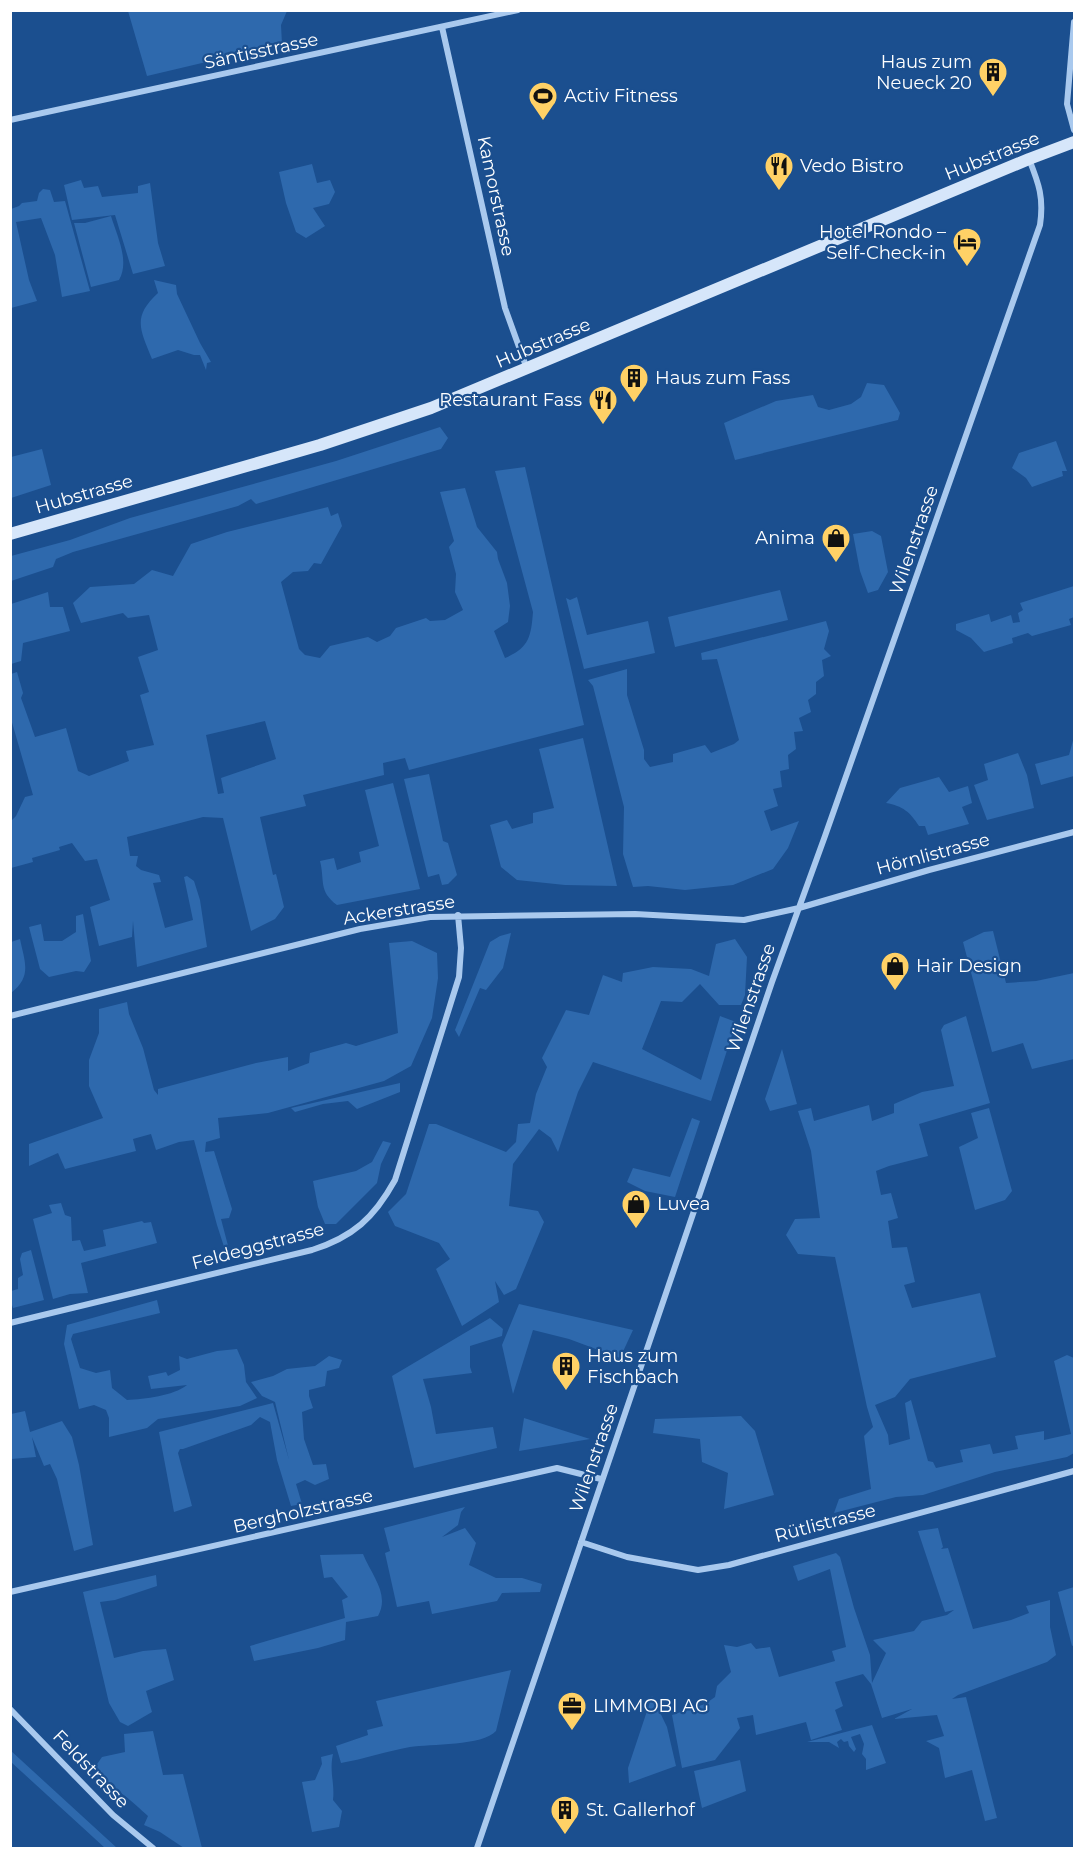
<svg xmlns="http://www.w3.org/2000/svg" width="1085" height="1859" viewBox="0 0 1085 1859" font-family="Montserrat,sans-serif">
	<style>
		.green { fill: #2e69ad; fill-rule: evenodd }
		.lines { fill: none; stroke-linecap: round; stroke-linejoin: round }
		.street { stroke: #a9c9ee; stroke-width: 6 }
		.secondary { stroke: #d6e6fa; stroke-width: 12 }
		.labels { text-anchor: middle; stroke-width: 4.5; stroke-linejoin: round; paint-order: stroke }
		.street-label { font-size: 18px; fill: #fff; stroke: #1b4f8f }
		.poi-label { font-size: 18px; fill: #fff; stroke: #1b4f8f; text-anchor: start }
	</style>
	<rect width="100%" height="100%" fill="#1b4f8f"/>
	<!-- green -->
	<path class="green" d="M128 11V10L287 11 281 25 282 44 147 76Z
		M312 164 317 183 330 180 335 192 329 204 313 208 325 226 306 238 296 232 286 203 279 172Z
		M81 180 84 188 98 186 102 197 138 193V186L150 183 158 243 165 266 133 274 115 215 72 220 64 185Z
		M43 189 50 190 54 202 65 201 90 291 62 297 55 255 41 218 16 222 29 280 37 301 11 308V209L19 206 22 203 37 201 39 193Z
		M111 216C117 236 130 261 119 280L91 287 74 223H85Z
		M154 280 176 285 177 294 200 343 211 362 207 363 206 370 200 355H194L178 350 152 359C140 329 132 317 158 293Z
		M867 383 884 385 900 413 898 420 735 460 724 423 776 401 813 395 818 407 829 410 851 404 861 397Z
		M440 427 448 438 441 449 256 504 251 499 238 506 73 552 56 559 53 567 11 581V556L70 540 130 518 336 461Z
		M1056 441 1067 471H1062L1063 476 1032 487 1026 478 1012 468 1019 453Z
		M42 449 51 485 11 498V457Z
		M525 467 584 725 409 770 405 758 383 763 384 775 303 795 306 806 260 817 273 875 276 874 284 907 275 919 251 931 223 818 203 817 127 837 130 856H138L136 866 141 870 159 875 161 882 153 883 165 928 193 920 184 877 187 876 194 881 200 900 207 947 137 967 133 921 132 937 99 946 90 907 110 900 97 859 85 861 72 843 59 847 60 850 32 858 33 862 11 868V821L16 816 25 797 33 795 11 719V674L17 672 23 693 21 698 35 737 66 728 78 771 89 776 129 761 126 751 154 745 140 695 149 692 138 657 158 650 149 615 128 618 123 613 81 623 73 603 90 587 134 584 152 570 173 576 191 544 227 532 328 507 331 516 338 513 342 526 321 564 314 563 308 571 293 572 281 582 299 649 305 655 320 658 330 646 368 637 377 642 390 636 396 628 426 618 430 621 445 620 463 610 455 592 456 574 449 547 454 541 440 492 465 488 477 527 497 552 498 559 507 583 510 606 508 622 494 631 505 658C529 648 531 637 533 612L495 471ZM265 721 276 759 221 778 224 793 218 794 206 735Z
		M872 531 881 536 888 572 878 590 868 593 860 571 853 534Z
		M1074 586V617L1069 619 1071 625 1032 636 1028 633 1012 638 1013 643 984 652 971 638 956 630V624L989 614 991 622 1011 615 1013 623 1020 622 1018 613 1023 610 1020 603Z
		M780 590 788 620 675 647 668 617Z
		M48 592 50 607H63L70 631 23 643 21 661 11 664V604Z
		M577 597 587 635 648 621 655 653 584 669 566 598 570 600Z
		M826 621 829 631 824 649 831 656 822 660 824 676 816 682V694L808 700 811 712 799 718 803 731 794 732 796 749 788 755 789 769 780 771 782 787 773 789 778 806 764 811 771 831 799 821 788 848 773 869 733 885 685 890 648 886 633 887 623 854 624 807 593 686 588 680 627 669V695L644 750V759L650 767 673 762V754L705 745 711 753 734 744 739 740 717 659 702 660 701 653Z
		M1074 737V776L1041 785 1035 764 1069 755Z
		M583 738 617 886 565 885 517 880 501 867 490 825 507 820 512 829 533 823V813L554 808 539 749Z
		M1018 753 1027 775 1034 808 987 820 974 785 988 780 984 764Z
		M429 774 443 841 448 843 457 875 448 884 442 885 439 874 428 877 404 779Z
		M939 777 949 792 968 786 972 803 962 807 969 824 928 835 925 826H919C910 812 903 806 886 803L900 788Z
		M393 783 420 889 337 905C318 891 325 880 320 861L334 858 337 870 361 862 359 852 379 846 365 790Z
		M83 914 91 961 84 972 76 971 49 977 40 969 29 927 41 924 44 941H62L76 932V916Z
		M993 931 1006 983 1036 981 1074 973V1059L1032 1069 1023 1043 992 1052 963 942 984 932Z
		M511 933 503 968 486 990 480 988 459 1037 455 1030 490 942 500 936Z
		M20 939C25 963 32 976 11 993V942Z
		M735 939 747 957 745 995 741 1005H719L700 984 682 1002 661 1001 642 1049 701 1080 720 1016 736 1022 711 1101 593 1062 578 1092 558 1152 551 1138 539 1129 513 1164 509 1206 538 1211 544 1222 516 1289 504 1295 495 1281 499 1302 462 1326 436 1269 450 1259 439 1243 395 1226 388 1212 406 1194 429 1124H436L506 1152 516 1142 518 1124 530 1123 536 1094 547 1067 542 1058 566 1010 589 1015 603 975 622 982 623 973 653 967 691 969 709 976 716 944Z
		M412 941 437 953 438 978 432 1018 411 1066 384 1081 268 1113 218 1118 220 1138 206 1142 205 1152 214 1151 232 1209 229 1218 221 1219 231 1257 227 1256 217 1225 194 1140 179 1142 156 1150 151 1134 133 1139 136 1151 65 1169 58 1153 29 1166V1144L103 1118 89 1086V1060L99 1033V1009L127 1002 129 1014 143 1048 154 1090 158 1095V1089L256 1063 288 1057V1071L309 1063 310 1053 346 1043 356 1046 398 1033 389 943Z
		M966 1016 990 1103 919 1124 928 1156 889 1166 876 1171 881 1195 891 1193 898 1218 888 1221 892 1248 907 1247 915 1282 904 1285 912 1308 980 1293 996 1357 910 1379 895 1397 875 1405 888 1435 889 1445 910 1439 905 1403 911 1400 928 1461 933 1462 936 1468 963 1462 960 1450 990 1444 993 1454 1018 1449 1015 1436 1044 1431V1440L1071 1434 1054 1361 1067 1355 1074 1358V1453L1067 1457 995 1472 923 1495 896 1497 834 1513 839 1499 871 1489 864 1436 873 1427 867 1407 835 1257 798 1254 786 1235 795 1219 820 1218 811 1151 798 1111 811 1108 814 1121 869 1105 872 1121 894 1113V1104L922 1092 954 1086 941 1030 944 1025Z
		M782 1049 797 1104 770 1111 765 1099Z
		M400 1083V1092L357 1109 348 1101 323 1104 295 1112 291 1108Z
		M989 1108 1012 1191 1005 1200 975 1210 959 1147 978 1138 971 1113Z
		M692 1118 700 1121 675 1197 645 1191 627 1182 633 1168 670 1177Z
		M383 1141 391 1143 381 1164 377 1183 336 1224H325L318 1207 313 1181 356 1171 372 1162Z
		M61 1203 65 1215 71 1217 72 1241 80 1240 84 1251 106 1246 103 1230 142 1221 144 1223 151 1222 157 1243 81 1263 88 1293 70 1294 53 1299 33 1219 52 1213 49 1205Z
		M31 1250 44 1300 13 1308 11 1302V1291L18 1289V1278L23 1275 20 1259 22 1253Z
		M157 1300 160 1313 73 1334 71 1339 80 1368 96 1373 110 1370 112 1388 127 1400C145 1399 173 1396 187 1385L151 1389 148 1376 166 1372 168 1376 180 1370 179 1356 187 1359 217 1351 237 1349 244 1365 246 1382 257 1398 240 1406 158 1419 147 1428 109 1437V1418L106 1410 94 1405 79 1409 64 1344 67 1325Z
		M519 1304 633 1330 620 1358 569 1339 533 1330 513 1394 502 1345Z
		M490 1318 503 1329 502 1336 470 1346V1367L472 1373 423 1379 431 1407 436 1434 493 1427 497 1448 414 1468 392 1376Z
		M329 1356 342 1360 339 1368 327 1371 325 1386 309 1390V1396L313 1408 302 1412 304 1439 313 1465 326 1464 329 1479 315 1485 305 1480 296 1484 302 1504 291 1506 277 1460 270 1422 260 1417 251 1425 183 1449H180L178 1453 192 1506 174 1512 159 1432 273 1403 289 1460 275 1402 262 1396 251 1382 273 1376 287 1369 315 1366Z
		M25 1411 30 1432 62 1421 72 1437 79 1465 93 1545 74 1551 57 1479 50 1464 44 1466 32 1437 36 1457 11 1459V1414Z
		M741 1416 755 1431 774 1495 724 1509 728 1473 702 1462 700 1439 653 1433 655 1419Z
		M524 1418 590 1439 519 1451Z
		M465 1507 461 1512 458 1525 442 1537 465 1528 476 1543 469 1565 496 1578H522L542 1584 540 1592 502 1593 497 1601 432 1614 429 1601 397 1607 385 1553 390 1551 384 1528Z
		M938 1528 943 1547 941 1549 948 1548 973 1629 1011 1620 1029 1613 1026 1606 1050 1600V1627L1056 1655 1047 1662 958 1695 952 1699 966 1697 997 1818 985 1821 972 1770 945 1778 939 1748 926 1741 944 1736 937 1715 894 1719 912 1709 882 1718 871 1684 863 1674 835 1682 843 1706 835 1710 842 1730 811 1740 806 1722 756 1735 753 1715 737 1718 740 1728 715 1760 682 1768 672 1715 705 1704 715 1697 717 1686 731 1672 724 1645 737 1647 751 1643 756 1649 770 1647 779 1677 835 1661 832 1651 846 1647 830 1569 798 1581 793 1566 836 1553 840 1557 854 1608 870 1655 872 1683 886 1653 873 1640 914 1631 922 1621 947 1615 954 1610 945 1612 918 1531Z
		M363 1554C372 1576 390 1594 378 1616L346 1622 345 1640 318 1648 254 1661 250 1646 345 1618 342 1600 348 1597 332 1577 324 1578 320 1555Z
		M156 1575 157 1586 115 1600 100 1602 114 1658 143 1651 166 1649 174 1680 146 1691 152 1712 128 1726 120 1722 109 1703 83 1592Z
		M1074 1587V1645L1072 1646 1058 1592Z
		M511 1670 496 1731C483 1746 430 1744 410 1747 387 1751 364 1759 341 1763L336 1746 368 1735 367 1730 383 1726 376 1701Z
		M652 1696 667 1727 676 1766 629 1783 628 1768Z
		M872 1725 886 1763 866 1770V1759L862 1754 864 1744 860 1734 851 1737 856 1749 854 1752 849 1746 848 1741 844 1742 841 1739 837 1742 839 1748 829 1742H807Z
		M153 1731 163 1775 183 1774 202 1848H184L160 1832 144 1825 148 1816C132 1802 119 1787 97 1782L95 1767 102 1757 125 1752 124 1734Z
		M10 1750 117 1848H105L11 1762Z
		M333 1754C329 1772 335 1783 333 1800L342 1811 339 1827 312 1832 302 1782 315 1780 322 1764 321 1757Z
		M740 1760 746 1791 702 1808 694 1771Z"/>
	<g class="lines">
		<!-- street -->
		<path class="street" d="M1074 22 1067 104 1074 130
			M442 27 505 308 527 369
			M10 120 518 10
			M10 1016 360 929 430 917 635 914 744 920 799 908 929 870 1074 832
			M10 1323 312 1250C353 1237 374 1218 395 1180L459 977 461 948 458 915
			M581 1542 627 1557 698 1570 729 1565 1074 1471
			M10 1592 557 1468 601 1479
			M10 1709 113 1815 153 1848
			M477 1848 772 982 825 836 1040 225C1044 198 1039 184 1029 159"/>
		<!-- secondary -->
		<path class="secondary" d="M10 534 320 445 431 408 1029 159 1074 142"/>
	</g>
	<!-- icons -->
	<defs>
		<g id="building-pin" transform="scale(1.5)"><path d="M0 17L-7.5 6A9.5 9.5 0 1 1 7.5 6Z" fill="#ffd166" stroke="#1b4f8f"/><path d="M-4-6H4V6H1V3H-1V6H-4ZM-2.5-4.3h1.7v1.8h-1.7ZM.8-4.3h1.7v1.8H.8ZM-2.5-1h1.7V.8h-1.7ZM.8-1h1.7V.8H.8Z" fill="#111"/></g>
		<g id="stadium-pin" transform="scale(1.5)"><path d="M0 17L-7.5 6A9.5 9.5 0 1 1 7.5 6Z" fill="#ffd166" stroke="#1b4f8f"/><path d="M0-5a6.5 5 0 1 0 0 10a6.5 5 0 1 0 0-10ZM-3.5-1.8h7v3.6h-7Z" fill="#111"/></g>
		<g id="restaurant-pin" transform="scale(1.5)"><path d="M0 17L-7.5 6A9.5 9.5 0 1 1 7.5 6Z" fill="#ffd166" stroke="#1b4f8f"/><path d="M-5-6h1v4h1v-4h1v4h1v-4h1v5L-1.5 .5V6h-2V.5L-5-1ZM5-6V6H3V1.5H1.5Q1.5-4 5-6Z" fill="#111"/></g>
		<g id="hotel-pin" transform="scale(1.5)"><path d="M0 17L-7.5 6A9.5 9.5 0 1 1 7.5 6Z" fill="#ffd166" stroke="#1b4f8f"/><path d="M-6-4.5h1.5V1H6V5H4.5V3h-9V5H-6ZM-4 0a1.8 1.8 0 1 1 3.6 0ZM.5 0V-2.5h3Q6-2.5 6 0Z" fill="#111"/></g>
		<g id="shop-pin" transform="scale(1.5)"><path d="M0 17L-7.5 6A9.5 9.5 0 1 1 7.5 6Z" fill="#ffd166" stroke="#1b4f8f"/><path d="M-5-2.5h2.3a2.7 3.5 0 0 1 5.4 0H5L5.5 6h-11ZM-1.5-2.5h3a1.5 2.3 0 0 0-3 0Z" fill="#111"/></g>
		<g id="office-pin" transform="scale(1.5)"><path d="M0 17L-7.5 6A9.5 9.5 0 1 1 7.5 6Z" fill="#ffd166" stroke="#1b4f8f"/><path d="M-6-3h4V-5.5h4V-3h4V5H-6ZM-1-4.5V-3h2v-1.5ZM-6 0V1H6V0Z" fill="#111"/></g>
	</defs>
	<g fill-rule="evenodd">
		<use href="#building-pin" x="993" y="72"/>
		<use href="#stadium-pin" x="543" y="96"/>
		<use href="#restaurant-pin" x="779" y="166"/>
		<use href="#hotel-pin" x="967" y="242"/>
		<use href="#building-pin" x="634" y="378"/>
		<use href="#restaurant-pin" x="603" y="400"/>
		<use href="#shop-pin" x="836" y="538"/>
		<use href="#shop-pin" x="895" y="966"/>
		<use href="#shop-pin" x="636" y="1204"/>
		<use href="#building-pin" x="566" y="1366"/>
		<use href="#office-pin" x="572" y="1706"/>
		<use href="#building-pin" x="565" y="1810"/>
	</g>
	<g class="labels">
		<!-- street labels -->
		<g class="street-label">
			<text transform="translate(261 51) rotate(-12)" y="6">Säntisstrasse</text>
			<text transform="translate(992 156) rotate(-22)" y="6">Hubstrasse</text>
			<text transform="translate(496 196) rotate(78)" y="6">Kamorstrasse</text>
			<text transform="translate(543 343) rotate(-23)" y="6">Hubstrasse</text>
			<text transform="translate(84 494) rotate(-16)" y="6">Hubstrasse</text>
			<text transform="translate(914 540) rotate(-71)" y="6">Wilenstrasse</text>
			<text transform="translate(933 854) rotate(-15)" y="6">Hörnlistrasse</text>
			<text transform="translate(399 910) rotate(-9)" y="6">Ackerstrasse</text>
			<text transform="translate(751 998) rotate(-71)" y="6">Wilenstrasse</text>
			<text transform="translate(258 1246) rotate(-15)" y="6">Feldeggstrasse</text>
			<text transform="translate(594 1458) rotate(-71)" y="6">Wilenstrasse</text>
			<text transform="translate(303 1511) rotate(-13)" y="6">Bergholzstrasse</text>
			<text transform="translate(825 1523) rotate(-15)" y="6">Rütlistrasse</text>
			<text transform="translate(91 1769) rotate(46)" y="6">Feldstrasse</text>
		</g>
		<!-- poi labels -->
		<g class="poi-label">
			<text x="972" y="68" text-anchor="end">Haus zum<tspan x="972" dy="21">Neueck 20</tspan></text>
			<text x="564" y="102">Activ Fitness</text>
			<text x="800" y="172">Vedo Bistro</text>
			<text x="946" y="238" text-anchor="end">Hotel Rondo –<tspan x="946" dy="21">Self-Check-in</tspan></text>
			<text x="655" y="384">Haus zum Fass</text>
			<text x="582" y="406" text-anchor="end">Restaurant Fass</text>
			<text x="815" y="544" text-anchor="end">Anima</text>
			<text x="916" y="972">Hair Design</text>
			<text x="657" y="1210">Luvea</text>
			<text x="587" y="1362">Haus zum<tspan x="587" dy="21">Fischbach</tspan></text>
			<text x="593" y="1712">LIMMOBI AG</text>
			<text x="586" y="1816">St. Gallerhof</text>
		</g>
	</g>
	<!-- border -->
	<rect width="1085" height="1859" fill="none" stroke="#ffffff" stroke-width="24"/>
</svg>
